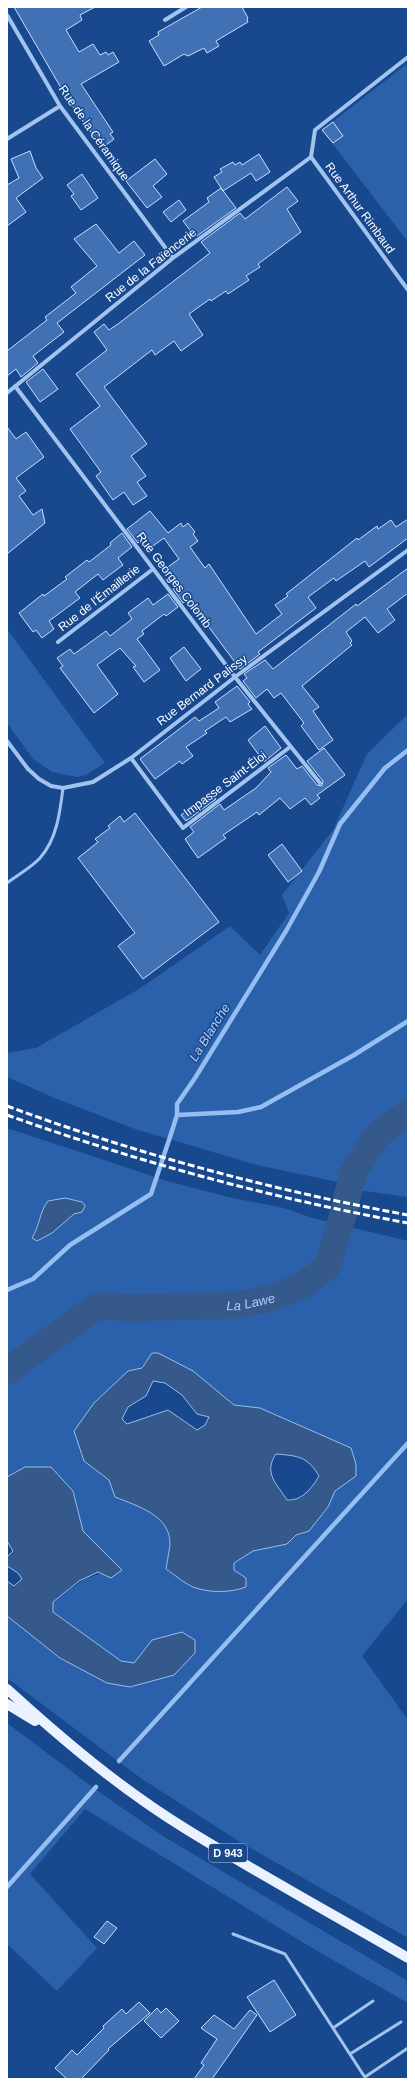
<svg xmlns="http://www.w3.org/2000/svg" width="415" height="2086" viewBox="0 0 415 2086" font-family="Helvetica,sans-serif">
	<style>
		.green { fill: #2b61ab; fill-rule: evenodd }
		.water { fill: #36598c; stroke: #96bef1; fill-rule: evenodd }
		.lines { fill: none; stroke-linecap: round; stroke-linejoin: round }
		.stream { stroke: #96bef1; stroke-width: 4.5 }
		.river { stroke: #36598c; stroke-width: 27 }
		.building { fill: #4171b5; stroke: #c9defa }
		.lane { stroke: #a3c3ef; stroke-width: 3 }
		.street { stroke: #a3c3ef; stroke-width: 4 }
		.primary { stroke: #ebf2ff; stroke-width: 10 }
		.rail { stroke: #fff; stroke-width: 3; stroke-dasharray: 7 3; stroke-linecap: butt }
		.labels { text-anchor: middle; stroke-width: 3; stroke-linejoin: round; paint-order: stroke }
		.shield { fill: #18488d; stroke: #bac8dd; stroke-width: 1 }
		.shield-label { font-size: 11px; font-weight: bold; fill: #fff }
		.street-label { font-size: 12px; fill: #fff; stroke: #18488d }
		.water-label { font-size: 13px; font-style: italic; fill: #afcdf6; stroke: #18488d }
	</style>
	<rect width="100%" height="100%" fill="#18488d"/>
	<!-- green -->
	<path class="green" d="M408 63V242L322 130Z
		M7 629 105 763 86 775 77 777 52 772 33 759 7 723Z
		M408 714V1197L357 1190 342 1183 257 1165 135 1129 57 1099 7 1077V1053L36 1048 139 989 230 926 260 955 289 913 282 895 333 830 367 754Z
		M7 1128 167 1181 228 1197 284 1208 312 1218 408 1241V1599L362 1656 408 1720V1938L240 1842 142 1779 7 1678V1616L60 1658 130 1687 173 1675 195 1653 152 1640 134 1663 121 1661 53 1612V1603C80 1581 87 1574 122 1570L83 1531 73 1491 25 1467 7 1477ZM152 1353 193 1371 234 1405 260 1408 351 1448 356 1464V1476L335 1491 328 1507 309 1531 296 1535 287 1544 253 1551 234 1563V1570L246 1587 238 1590 215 1592 166 1569C167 1561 169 1553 170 1545 171 1515 137 1506 116 1497L109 1480 74 1431C96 1401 131 1384 152 1353Z
		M7 1723 99 1792 166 1838 408 1981V2003L312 1948 85 1809 30 1874 97 1948 57 1991 7 1944Z"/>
	<!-- water -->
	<path class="water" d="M65 1198 82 1202 85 1206 82 1212 74 1214 52 1233 37 1241 32 1238C40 1225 39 1213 48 1201Z
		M152 1353H158L193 1371 234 1405 260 1408 351 1448 356 1464V1476L335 1491 328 1507 309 1531 296 1535 287 1544 253 1551 234 1563V1570L246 1578V1587C230 1593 209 1593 193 1587 184 1583 175 1575 166 1569 167 1561 169 1553 170 1545 171 1515 137 1506 115 1497L109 1480 84 1461 74 1431 94 1403 128 1371 142 1368ZM153 1381 165 1383 182 1395 197 1414 209 1417 205 1425 197 1430 168 1410 127 1424 122 1419 128 1407 146 1396ZM276 1454C298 1456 307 1456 319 1476 312 1488 302 1501 287 1500 277 1484 263 1473 276 1454Z
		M25 1467H51L73 1491 83 1531 122 1570 111 1578 98 1572 79 1581 53 1602V1612L121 1661 134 1663 152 1640 182 1632 195 1640V1653L174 1675 130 1687 107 1683 60 1658 7 1616V1581L14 1586 22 1579 18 1573 7 1566V1557L13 1551 7 1541V1477Z"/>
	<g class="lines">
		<!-- stream -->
		<path class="stream" d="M177 1115 238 1112 261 1107 354 1055 408 1021
			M7 1290 33 1279 70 1245 151 1194 171 1134 177 1115V1104L195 1078 286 931 319 872 340 824 385 768 408 750
			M119 1761 408 1443
			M7 1887 96 1787"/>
		<!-- river -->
		<path class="river" id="s1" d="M7 1371 97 1306 132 1308 239 1305 271 1298 304 1285 327 1267 342 1218 353 1173 378 1134 408 1113"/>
	</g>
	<!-- building -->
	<path class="building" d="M14 7H95L80 15 82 20 66 30 79 52 93 44 100 55 106 52 108 55 113 52 119 62 81 84 113 132 110 134 114 139 102 148 68 100Z
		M202 7H242L248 18 247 19 248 22 216 41 219 46 207 53 204 48 188 56 184 54 164 66 149 41 159 35 158 32Z
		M333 122 343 136 333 143 322 130Z
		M30 151 36 168 43 178 16 198 26 212 7 226V185L19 178 11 159Z
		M259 154 270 172 256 181 251 173 223 191 214 177 222 172 220 169 233 162 235 165 240 162 242 165Z
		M155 159 167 174 153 186 162 197 147 208 126 181Z
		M82 174 98 198 81 210 71 196 74 194 67 185Z
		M287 187 298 201 287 209 301 232 258 264 260 267 246 276 249 280 228 294 226 291 211 301 210 299 189 314 203 335 181 351 174 341 155 355 152 350 104 387 147 444 131 456 146 476 137 482 147 496 133 505 124 492 113 500 96 476 101 472 70 429 100 406 76 374 107 350 94 332 104 324 109 330 118 324 210 253 201 242 240 213 245 219Z
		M221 188 236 208 197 236 195 233 193 234 183 221 209 202 207 198Z
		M179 200 186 210 171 222 163 212Z
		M96 224 119 253 134 241 145 255 57 323 64 332 33 356 38 363 21 377 16 369 7 376V351L47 320 45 317 76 293 71 287 97 266 74 239Z
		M43 369 58 389 40 402 26 382Z
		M7 427 16 439 26 432 44 457 16 478 26 491 19 496 33 515 42 509 45 523 7 554Z
		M150 511 168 533 181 523 183 527 188 523 195 532 193 534 198 541 190 547 205 568 209 564 256 634 282 614 275 605 288 596 286 594 357 538 358 540 377 526 378 529 391 520 396 527 408 519V538L369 567 365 561 336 581 334 578 308 597 316 608 258 652 260 654 240 669 188 599 183 603 173 589 178 586 165 569 179 559 164 538 150 548 143 539 138 543 127 529Z
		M122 533 132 547 118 558 123 565 103 580 98 574 75 592 80 598 49 621 54 629 42 638 36 630 33 632 19 613 43 594 44 596 67 579 65 577 87 560 89 562 111 545 110 543Z
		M408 568V593L387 609 395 620 378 633 365 617 346 632 352 641 350 643 352 645 302 686 319 707 313 711 333 740 319 750 301 726 304 723 281 693 274 698 267 689 256 698 243 681 247 678 244 674 265 660 273 669 356 604 357 606Z
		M168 594 178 607 166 616 164 614 142 631 144 634 137 639 160 670 144 682 133 667 136 666 120 648 97 665 118 694 94 713 60 668 63 666 57 658 70 649 74 654 106 631 110 636 132 619 128 613 148 598 153 605Z
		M184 647 201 669 186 681 170 658Z
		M237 686 250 702 248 704 252 709 230 722 226 717 205 731 207 733 186 747 193 756 182 764 180 761 155 779 140 759 195 717 199 721 219 708 215 702Z
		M265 726 281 748 264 762 248 740Z
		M324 748 345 775 317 795 320 798 311 805 305 798 290 809 280 798 259 815 257 812 223 835 226 838 198 858 185 839 194 832 190 827 220 804 224 810 256 788 271 772 268 768 286 755 297 769 302 766 317 785 322 786 323 781 307 761Z
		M212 794 216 799 186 821 181 815Z
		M135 813 219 922 143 979 118 946 135 933 78 858 98 842 95 839 110 828 108 826 120 816 124 822Z
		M282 844 302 871 288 882 268 855Z
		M107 1921 117 1928 104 1944 94 1937Z
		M274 1980 296 2015 270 2032 247 1997Z
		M139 2002 150 2013 108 2049 109 2050 81 2079H67L55 2068 72 2050 77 2055 104 2028 103 2026 122 2009 126 2014Z
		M157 2008 161 2013 166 2008 179 2021 161 2038 144 2021Z
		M250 2010 257 2015 212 2079H194L204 2065 201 2063 217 2039 201 2028 214 2015 234 2029Z"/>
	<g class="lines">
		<!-- lane -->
		<path class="lane" d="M7 883C17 875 31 868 40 858 57 839 60 812 63 788
			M233 1934 285 1954 366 2079
			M333 2028 373 2001
			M350 2054 401 2022
			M365 2077 408 2048"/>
		<!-- street -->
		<path class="street" d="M7 15 60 106 173 258
			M165 20 186 7
			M7 139 60 106
			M311 157 408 290
			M311 157 315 130 408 57
			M15 386 235 677 320 783
			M7 393 173 258 311 157
			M58 642 153 569
			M7 741 28 769 39 779 51 786 63 788 93 782 131 758 235 677 408 550
			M131 758 183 828 290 747"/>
		<!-- primary -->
		<path class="primary" d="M7 1689C63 1740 121 1789 186 1829 259 1874 334 1915 408 1958
			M7 1704 35 1721"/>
		<!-- rail -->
		<path class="rail" d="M7 1106C137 1154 271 1190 408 1215
			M7 1115C138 1162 271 1198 408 1223"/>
	</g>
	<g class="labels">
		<!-- shield labels -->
		<rect class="shield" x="209" y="1844" width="38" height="18" rx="3"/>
		<g class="shield-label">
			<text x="228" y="1857">D 943</text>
		</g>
		<!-- street labels -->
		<g class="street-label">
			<text transform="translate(94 133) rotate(55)" y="4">Rue de la Céramique</text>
			<text transform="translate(360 208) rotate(54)" y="4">Rue Arthur Rimbaud</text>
			<text transform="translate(151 265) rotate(-38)" y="4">Rue de la Faïencerie</text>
			<text transform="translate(174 580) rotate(53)" y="4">Rue Georges Colomb</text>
			<text transform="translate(99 598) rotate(-38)" y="4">Rue de l'Émaillerie</text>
			<text transform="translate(202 690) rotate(-37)" y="4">Rue Bernard Palissy</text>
			<text transform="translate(225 784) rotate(-37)" y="4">Impasse Saint-Éloi</text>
		</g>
		<!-- water labels -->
		<g class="water-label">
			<text transform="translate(209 1032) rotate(-58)" y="5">La Blanche</text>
			<text dy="5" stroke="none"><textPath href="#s1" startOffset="265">La Lawe</textPath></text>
		</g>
	</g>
	<!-- border -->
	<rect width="415" height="2086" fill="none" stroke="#ffffff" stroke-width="16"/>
</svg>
